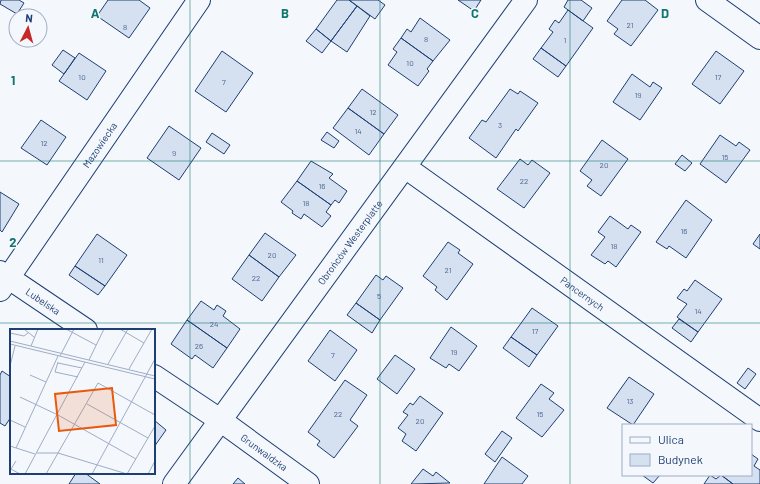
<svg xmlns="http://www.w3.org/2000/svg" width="760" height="484" viewBox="0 0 760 484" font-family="Barlow,sans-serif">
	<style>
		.building { fill: #d5e0f0; stroke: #1d3f73 }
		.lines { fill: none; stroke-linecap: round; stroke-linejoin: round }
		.minor-casing { stroke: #1d3f73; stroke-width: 24 }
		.minor { stroke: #f4f7fb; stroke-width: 22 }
		.grid { fill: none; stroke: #0f766e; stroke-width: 1; stroke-opacity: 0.55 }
		.labels { text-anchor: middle; stroke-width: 3; stroke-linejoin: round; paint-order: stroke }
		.number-label { font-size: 8px; fill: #4b6792 }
		.street-label { font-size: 10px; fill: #1d3f73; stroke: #f4f7fb }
		.inset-road { fill: none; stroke: #9eadc5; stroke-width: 1 }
		.view { fill: #e8590c; fill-opacity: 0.15; stroke: #e8590c; stroke-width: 2 }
		.inset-edge { fill: none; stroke: #1d3f73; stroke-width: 2 }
		.grid-label { font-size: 13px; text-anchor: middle; font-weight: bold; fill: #0f766e; stroke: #f4f7fb; stroke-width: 3; stroke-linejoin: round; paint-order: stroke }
	</style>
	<rect width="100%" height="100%" fill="#f4f7fb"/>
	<!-- building -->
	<path class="building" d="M1 0H19L24 3 17 14 0 4Z
		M108 0H139L150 8 129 38 97 16Z
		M337 0H349L357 6 331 41 316 29Z
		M349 0H378L385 5 375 19Z
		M458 0H481L474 11Z
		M568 0H581L592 8 583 21 564 7Z
		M622 0H645L658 10 631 46 614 34 618 29 607 21Z
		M357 6 370 16 347 52 331 41Z
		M568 10 593 28 566 66 541 48 553 32 549 29 555 20 559 23Z
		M420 18 450 40 433 61 401 38 407 29 411 32Z
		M316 29 331 41 322 53 306 41Z
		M401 38 433 61 427 69 429 71 418 86 388 65 397 52 393 49Z
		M541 48 566 66 558 77 533 59Z
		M63 50 75 58 64 74 52 65Z
		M222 51 253 73 226 112 195 91Z
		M716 51 744 71 720 104 692 84Z
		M79 53 106 71 87 100 59 81Z
		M632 74 650 87 653 82 662 88 640 120 613 102Z
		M362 89 398 115 384 134 348 108Z
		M510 89 518 94 520 91 538 103 518 131 516 129 496 158 469 138 482 120 486 122Z
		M348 108 384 134 369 155 333 128Z
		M41 120 66 137 47 165 21 148Z
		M169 126 201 148 179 180 147 158Z
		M327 132 339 141 334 148 321 140Z
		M212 133 230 145 224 154 206 142Z
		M720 135 736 146 739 142 750 150 726 183 700 164Z
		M602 140 628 159 601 196 587 186 592 180 580 171Z
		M682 155 692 163 685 171 675 164Z
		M520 159 528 165 532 160 550 173 524 208 497 189Z
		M311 161 333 174 329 178 347 191 339 203 335 200 331 205 297 181Z
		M297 181 331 205 326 212 331 216 322 227 304 214 301 219 292 213 293 211 281 202Z
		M0 192 19 204 2 232 0 230Z
		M686 200 712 220 686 258 669 246 667 249 656 242Z
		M610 216 628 229 631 225 641 232 616 267 608 261 605 264 591 255 605 237 598 232Z
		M265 233 296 255 279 277 249 255Z
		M97 234 127 255 105 286 75 266Z
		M760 234V249L753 244Z
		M448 242 460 250 458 253 473 264 447 300 435 290 437 287 423 276Z
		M249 255 279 277 262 301 232 279Z
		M75 266 105 286 98 295 69 275Z
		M376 275 383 280 386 276 403 288 380 320 356 303Z
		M695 280 722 299 698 332 677 317 687 304 677 298 684 289 687 291Z
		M201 301 214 310 217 305 226 311 223 316 240 329 227 348 187 320Z
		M356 303 380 320 372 333 347 315Z
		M532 308 558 326 537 355 511 337Z
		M679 319 698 332 691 342 672 328Z
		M187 320 227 348 213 368 195 355 192 359 171 344Z
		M451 327 477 346 459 371 449 364 446 368 430 358Z
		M330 330 357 350 335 381 308 361Z
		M511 337 537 355 529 367 503 348Z
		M395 355 415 369 397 394 377 379Z
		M748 368 756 374 745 389 737 383Z
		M2 371 11 377V417L5 426 0 423V375Z
		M629 377 654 394 633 425 607 408Z
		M345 380 367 395 350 420 358 426 334 458 317 445 320 441 308 432Z
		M541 384 554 393 549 399 564 410 542 437 516 418Z
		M420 396 443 413 416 451 402 441 406 434 398 428 408 415 403 412 410 403 413 405Z
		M154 420 166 430 154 447Z
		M502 431 512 438 495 462 485 454Z
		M751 454 758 459 754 466 760 470V484H733L721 475H751Z
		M502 457 528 476 522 484H484Z
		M423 469 433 476 436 472 450 483 411 484Z
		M76 473H85L100 484H69Z
		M642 475H660L653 483Z
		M710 475 716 479 721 475 733 484H704Z
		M238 478 245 484H233Z"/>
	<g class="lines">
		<!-- minor casing -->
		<g class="minor-casing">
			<g id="minor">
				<path d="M707 0 760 38"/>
				<path id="s1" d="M405 167 760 420"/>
				<path id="s2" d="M0 272 86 330"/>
				<path id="s3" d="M0 290 199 0"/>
				<path id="s4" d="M154 376 220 420 308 484"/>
				<path id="s5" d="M174 484 526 0"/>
			</g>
		</g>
		<!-- minor -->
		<use href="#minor" class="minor"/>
	</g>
	<!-- grid -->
	<path class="grid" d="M190 0V484M380 0V484M570 0V484M0 161H760M0 323H760"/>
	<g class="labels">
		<!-- number labels -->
		<g class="number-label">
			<text x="630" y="28">21</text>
			<text x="125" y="30">8</text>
			<text x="426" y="42">8</text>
			<text x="565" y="43">1</text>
			<text x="410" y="66">10</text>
			<text x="82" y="80">10</text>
			<text x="718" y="80">17</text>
			<text x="224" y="85">7</text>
			<text x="638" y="98">19</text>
			<text x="373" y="115">12</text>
			<text x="500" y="128">3</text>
			<text x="358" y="134">14</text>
			<text x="44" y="146">12</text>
			<text x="174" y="156">9</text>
			<text x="725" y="160">15</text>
			<text x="604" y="168">20</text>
			<text x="524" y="184">22</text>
			<text x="322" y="189">16</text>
			<text x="306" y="206">18</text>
			<text x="684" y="234">16</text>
			<text x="614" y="249">18</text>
			<text x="272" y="258">20</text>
			<text x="101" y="263">11</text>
			<text x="448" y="273">21</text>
			<text x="256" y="281">22</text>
			<text x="379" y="299">5</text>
			<text x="698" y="314">14</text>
			<text x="214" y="327">24</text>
			<text x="535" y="334">17</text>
			<text x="199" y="349">26</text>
			<text x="454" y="355">19</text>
			<text x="333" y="358">7</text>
			<text x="630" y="404">13</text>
			<text x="338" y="417">22</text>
			<text x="540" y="417">15</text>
			<text x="420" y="424">20</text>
		</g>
		<!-- street labels -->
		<g class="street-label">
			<text dy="4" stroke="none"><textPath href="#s3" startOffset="176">Mazowiecka</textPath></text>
			<text dy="4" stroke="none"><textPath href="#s5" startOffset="299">Obrońców Westerplatte</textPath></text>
			<text dy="4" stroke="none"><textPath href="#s1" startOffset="218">Pancernych</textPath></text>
			<text dy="4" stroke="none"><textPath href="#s2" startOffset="52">Lubelska</textPath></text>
			<text dy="4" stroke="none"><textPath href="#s4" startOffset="134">Grunwaldzka</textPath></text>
		</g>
	</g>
	<!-- overview -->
	<g transform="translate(10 329)">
		<rect width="145" height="145" fill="#f4f7fb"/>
		<path class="inset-road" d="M14 0 24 8M56 0 86 16M110 0 134 14M0 4 14 7 18 4M0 12 145 47M0 15 145 50M21 17 28 0M50 27 64 0M79 31 94 0M48 33 45 43 68 48M48 34 72 39M98 35 118 0M0 37 5 17M119 40 142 0M20 46 36 53M10 68 48 86 126 130M77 75 138 109M0 91 15 98M0 117 25 125M6 119 48 27M27 124H48L117 145 145 97M6 132 1 140 10 145M15 145 75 33M36 145 88 54 145 86M82 145 145 30M138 145 145 132"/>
		<path class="view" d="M102 59 106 96 49 102 45 65Z"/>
		<rect width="145" height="145" class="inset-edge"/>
	</g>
	<g class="grid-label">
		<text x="95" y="18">A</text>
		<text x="285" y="18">B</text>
		<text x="475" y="18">C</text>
		<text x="665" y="18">D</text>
		<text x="13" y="85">1</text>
		<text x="13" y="247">2</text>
	</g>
	<!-- legend -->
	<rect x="622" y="424" width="130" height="52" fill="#f4f7fb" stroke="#9eadc5"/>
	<rect x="630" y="437" width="20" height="6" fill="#f4f7fb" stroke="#9eadc5"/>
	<text x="658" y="444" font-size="12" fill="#1d3f73">Ulica</text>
	<rect x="630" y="454" width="20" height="12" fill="#d5e0f0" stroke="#9eadc5"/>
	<text x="658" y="464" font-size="12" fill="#1d3f73">Budynek</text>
	<!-- north arrow -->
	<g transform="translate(28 28) rotate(6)"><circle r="19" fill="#f4f7fb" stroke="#9eadc5"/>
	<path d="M0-3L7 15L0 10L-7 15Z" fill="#c62828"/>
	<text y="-6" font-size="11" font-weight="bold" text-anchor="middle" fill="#1d3f73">N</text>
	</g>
</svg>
